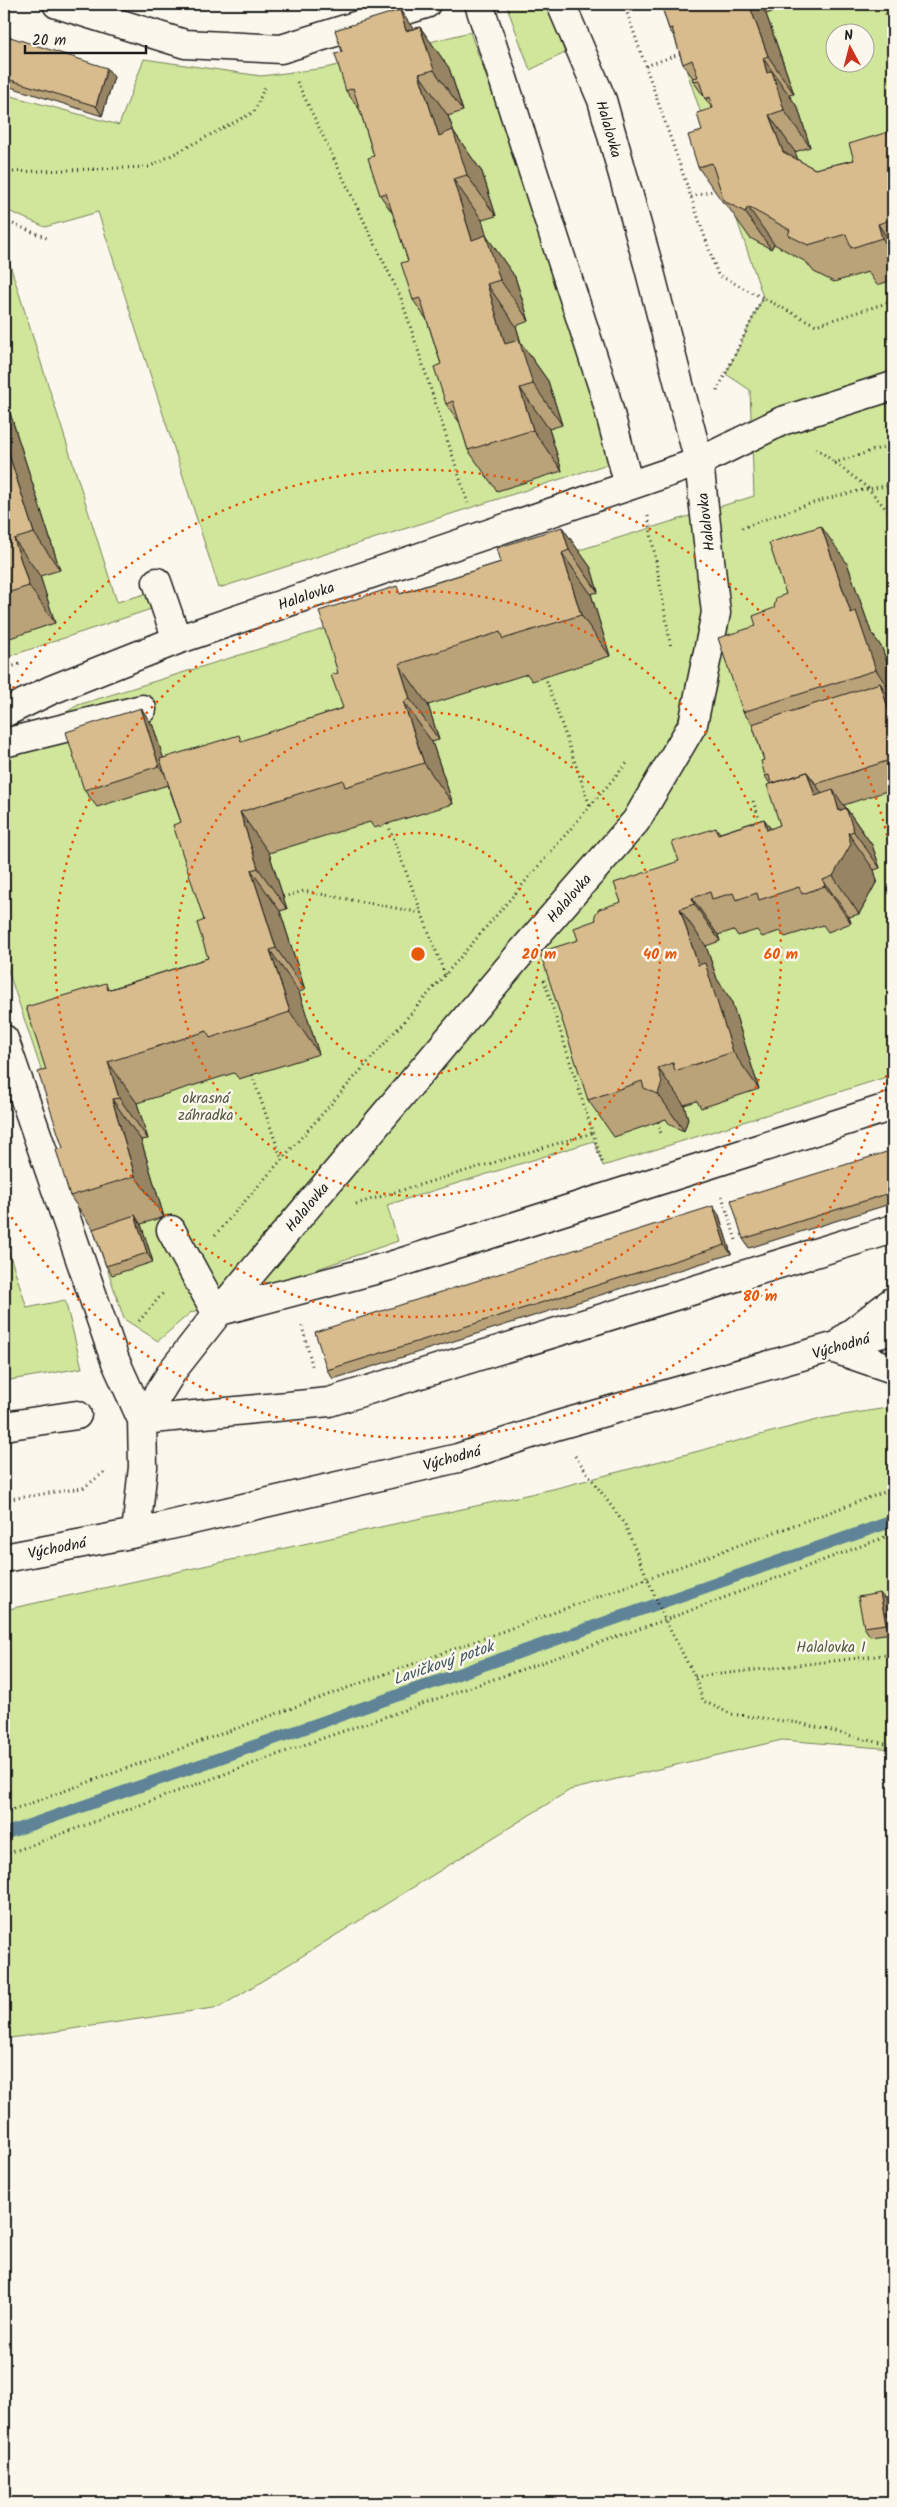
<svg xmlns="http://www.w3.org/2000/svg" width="897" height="2507" viewBox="0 0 897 2507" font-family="Kalam,sans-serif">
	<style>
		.green { fill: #d0e69a; stroke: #76815b; fill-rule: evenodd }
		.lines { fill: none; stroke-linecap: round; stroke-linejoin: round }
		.stream { stroke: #5e8498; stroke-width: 12 }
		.minor-casing { stroke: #1c1c1c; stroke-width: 31 }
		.path { stroke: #1c1c1c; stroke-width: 3; stroke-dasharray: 1 4; stroke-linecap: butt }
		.minor { stroke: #fbf7ec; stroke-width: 28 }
		.wall { fill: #baa279; stroke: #1c1c1c }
		.shaded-wall { fill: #978463; stroke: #1c1c1c }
		.building { fill: #d8bc8d; stroke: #1c1c1c }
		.ring { fill: none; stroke: #e8590c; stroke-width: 2.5; stroke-dasharray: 2.5 5 }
		.labels { text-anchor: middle; stroke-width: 5; stroke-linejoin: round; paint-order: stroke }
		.street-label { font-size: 15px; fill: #1c1c1c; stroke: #fbf7ec }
		.park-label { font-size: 15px; fill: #525942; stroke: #fbf7ec }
		.water-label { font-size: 16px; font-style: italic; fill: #425964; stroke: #fbf7ec }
		.centre { fill: #e8590c; stroke: #fbf7ec; stroke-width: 2.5 }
		.ring-label { font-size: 15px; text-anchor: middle; font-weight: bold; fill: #e8590c; stroke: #fbf7ec; stroke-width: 5; stroke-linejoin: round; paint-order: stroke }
	</style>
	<rect width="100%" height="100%" fill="#fbf7ec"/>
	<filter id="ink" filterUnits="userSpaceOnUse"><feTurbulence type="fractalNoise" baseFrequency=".02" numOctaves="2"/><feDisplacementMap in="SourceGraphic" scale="10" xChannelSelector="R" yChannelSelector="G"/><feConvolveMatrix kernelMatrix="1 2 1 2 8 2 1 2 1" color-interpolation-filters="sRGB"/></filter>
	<g filter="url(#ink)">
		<!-- green -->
		<path class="green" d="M506 4H547L565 53 530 70Z
			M664 4H893V1075L603 1166 594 1141 387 1205 398 1241 190 1313 158 1341 124 1319 4 958V758L32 733 78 705 754 496 750 390 726 374 763 297ZM834 32H864V62H834Z
			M470 32C523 174 568 318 611 463L219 588 98 212 45 227 4 209V94L119 125 144 59 261 76 326 68Z
			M4 246 117 602 152 592 157 607 4 658Z
			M4 1237 27 1308 65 1300 82 1368 4 1381Z
			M893 1407V1749L782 1740 570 1790 220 2007 4 2039V1610L553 1489 825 1418Z"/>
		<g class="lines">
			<!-- stream -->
			<path class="stream" d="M4 1834 893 1521"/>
			<!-- minor casing -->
			<g class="minor-casing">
				<path id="minor" d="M57 4 185 44 281 49 426 4
					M479 4 604 391 629 486
					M157 582 177 640
					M4 713 51 690 177 640 699 462 782 421 893 386
					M4 743 142 709
					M4 1039 115 1360 142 1420 329 1402 893 1229
					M171 1230 217 1314
					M220 1311 390 1266 893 1106
					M845 1338 893 1301
					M832 1348 893 1369
					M4 1426 77 1415
					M136 1533 143 1467 142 1420 173 1370 217 1314 520 954 636 821 693 724 716 613 699 462 648 264 602 100 561 4
					M4 1558 136 1533 458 1458 555 1426 893 1330"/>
			</g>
			<!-- path -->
			<path class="path" d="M624 4 718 275 816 325 893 301
				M882 4 893 30
				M646 66 682 53
				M297 82 401 298 468 503
				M4 176 12 172 149 167 254 112 266 84
				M691 197 716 190
				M4 220 49 239
				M717 391 763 297
				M816 448 868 488 893 517
				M834 463 893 444
				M648 516 671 648
				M742 528C791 509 841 492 893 485
				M4 669 20 664
				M545 676 590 806
				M753 801 761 824
				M388 824 445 975
				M283 897 304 891 422 913
				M544 980 602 1162
				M252 1075 282 1160
				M658 1122 661 1134
				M722 1196 736 1240
				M356 1204 592 1133
				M215 1235 445 975 627 763
				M139 1321 164 1292
				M302 1326 313 1369
				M575 1456 625 1525 665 1620 695 1677 703 1701 731 1714 799 1723 893 1746
				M4 1500 83 1488 106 1471
				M695 1677 893 1654
				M4 1813 893 1489
				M4 1855 309 1743 665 1620 893 1534"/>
			<!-- minor -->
			<use href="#minor" class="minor"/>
		</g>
		<!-- wall -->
		<path class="wall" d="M661 4H780L781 9 766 14 794 94 789 95 798 108 810 147 795 152 798 160 815 169 854 160 888 132 892 136H893V280L877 285 868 272 834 282 814 272 806 262 774 244 771 249 750 238 726 204H724L698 167 702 131 712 108 693 81V78L683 64 675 38 669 29Z
			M400 10 413 29 420 27 449 68 463 111 448 116 454 132 482 172 496 216 482 220 487 237 515 277 529 321 516 326 521 343 548 381 562 425 549 429 562 471 497 491 468 450 460 423 446 404 441 364 427 320 413 300 408 261 393 214 380 195 374 156 360 110 346 91 342 52Z
			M4 35 114 77 102 116 4 85Z
			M4 394 60 570 40 576 55 623 4 640Z
			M562 527 591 568 598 592 591 594 610 656 532 681 527 674 428 705 439 740 432 742 453 804 374 828 370 822 269 853 287 909 280 911 305 990 299 992 319 1054 239 1079 234 1073 137 1103 148 1139 141 1140 164 1217 141 1224 153 1262 112 1275 106 1266 93 1229 70 1196 63 1148 46 1070 110 989 208 958 204 920 181 822 168 785 97 807 84 790 141 708 153 726 163 758 243 741 343 708 338 673 402 593 501 562Z
			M847 563 871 632 882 648 893 681V789L844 805 872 845 880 868 874 870 877 881 859 914 849 917 851 923 828 932 823 925 785 937 780 931 762 937 757 930 738 936 734 930 718 935 720 941 706 946 717 979 731 1000 759 1089 701 1108 697 1101 684 1105 688 1119 684 1131 670 1125 666 1119 614 1137 588 1100 578 940 596 920 679 861 716 828 720 833 764 819 771 829 780 825 770 784 765 776 764 760 752 724 743 712 756 626 774 608Z
			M893 1150V1203L749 1248 743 1239Z
			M719 1215 731 1254 333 1379 327 1370Z
			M887 1602 893 1633 870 1636 864 1627Z"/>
		<!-- shaded-wall -->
		<path class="shaded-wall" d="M749 4H759L766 14 794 94 768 56Z
			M400 10 428 50 420 27 449 68 463 111 406 31Z
			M763 58 798 108 810 147 784 110 767 73Z
			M107 68 114 77 102 116 96 106Z
			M419 74 448 116 454 132 482 172 496 216 439 136Z
			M769 115 795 152 809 189 783 152Z
			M453 179 482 220 487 237 515 277 529 321 472 240Z
			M748 207 774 244 771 249 745 212Z
			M878 224 893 246V254L882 238Z
			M487 284 516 326 521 343 548 381 562 425 505 344Z
			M520 388 549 429 562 471 533 430Z
			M4 394 60 570 34 533 4 439Z
			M821 526 847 563 871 632 882 648 893 681V695L876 670 851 613Z
			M562 527 591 568 598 592 569 550Z
			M14 539 40 576 55 623 29 586Z
			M562 553 591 594 610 656 581 615Z
			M399 664 428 705 439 740 410 699Z
			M880 683 893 702V724Z
			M403 701 432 742 453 804 424 763Z
			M141 708 153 726 172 784 159 766Z
			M807 772 833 809 815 796Z
			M833 790 872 845 880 868 839 811Z
			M240 812 269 853 287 909 258 868Z
			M764 819 790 856 767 830Z
			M848 833 874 870 877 881 859 914 833 876Z
			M251 870 280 911 305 990 276 948Z
			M823 880 849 917 851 923 825 886Z
			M692 898 718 935 720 941 694 904Z
			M680 909 706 946 717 979 731 1000 759 1089 733 1052 698 965Z
			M270 950 299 992 319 1054 290 1012Z
			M108 1062 137 1103 148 1139 119 1098Z
			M658 1068 684 1105 688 1119 684 1131 658 1094Z
			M112 1099 141 1140 164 1217 135 1176Z
			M713 1206 719 1215 731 1254 725 1245Z
			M135 1215 141 1225 153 1262 147 1253Z
			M880 1593 887 1602 893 1633 886 1624Z"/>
		<!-- building -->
		<path class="building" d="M661 4H749L768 56 763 58 767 73 772 71 784 110 769 115 783 152 815 169 854 160 849 144 888 132 890 137 893 136V201L891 202 893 208V219L878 224 882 238 851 248 846 234 808 245 788 235 790 230 748 207 745 212 724 201 712 163 698 167 688 135 702 131 697 113 713 108 710 97 705 99 699 80 693 81 692 78 698 77 692 60 683 64 672 28 669 29Z
			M400 10 406 31 420 27 434 70 419 74 439 136 453 130 467 175 453 179 472 240 486 235 500 280 487 284 505 344 519 340 533 384 520 388 533 430 468 450 453 401 446 404 434 367 441 364 420 298 413 300 401 263 408 261 386 193 380 195 368 158 374 156 353 88 346 91 335 54 342 52 335 30Z
			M4 35 107 68 96 106 4 78Z
			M4 439 34 533 14 539 29 586 4 594Z
			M821 526 851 613 856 611 876 670 743 712 718 638 756 626 753 616 774 608 776 598 786 594 769 543Z
			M562 527 569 550 562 553 581 615 503 639 500 632 399 664 410 699 403 701 424 763 345 787 343 780 240 812 258 868 251 870 276 948 270 950 290 1012 210 1038 207 1031 108 1062 119 1098 112 1099 135 1176 70 1196 56 1150 63 1148 38 1072 46 1070 26 1007 106 983 108 990 208 958 197 923 204 920 173 825 181 822 160 759 239 735 241 741 343 708 331 675 338 673 319 611 397 586 400 594 501 562 497 548Z
			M880 683 893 724V759L816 784 807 772 771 784 769 775 765 776 761 761 764 760 752 724Z
			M141 708 159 766 84 790 66 732Z
			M807 772 815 796 833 790 839 811 846 808 854 831 848 833 851 844 833 876 823 880 825 886 802 894 799 887 759 900 757 893 736 900 733 893 712 899 710 892 692 898 694 904 680 909 698 965 705 963 733 1052 675 1071 673 1063 658 1068 662 1082 658 1094 644 1088 642 1081 588 1100 540 952 578 940 574 928 596 920 595 915 599 909 621 902 614 883 679 861 672 842 716 828 718 834 764 819 767 830 780 825 767 785Z
			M893 1150V1192L743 1239 731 1200Z
			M713 1206 725 1245 327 1370 315 1332Z
			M135 1215 147 1253 106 1266 93 1229Z
			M880 1593 886 1624 864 1627 858 1597Z"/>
	</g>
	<!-- distance rings -->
	<g class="ring">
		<circle cx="418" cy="954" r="121"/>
		<circle cx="418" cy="954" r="242"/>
		<circle cx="418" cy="954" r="363"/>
		<path d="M893 1046A484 484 0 0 1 5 1207M5 701A484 484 0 0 1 893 862"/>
	</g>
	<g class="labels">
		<!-- street labels -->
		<g class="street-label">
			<text transform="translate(609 129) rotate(74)" y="5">Halalovka</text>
			<text transform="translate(706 522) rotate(-97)" y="5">Halalovka</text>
			<text transform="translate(306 596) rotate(-19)" y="5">Halalovka</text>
			<text transform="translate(569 898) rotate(-49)" y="5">Halalovka</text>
			<text transform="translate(307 1207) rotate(-50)" y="5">Halalovka</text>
			<text transform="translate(841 1346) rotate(-16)" y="5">Východná</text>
			<text transform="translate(452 1458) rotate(-15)" y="5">Východná</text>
			<text transform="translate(57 1548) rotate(-11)" y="5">Východná</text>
		</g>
		<!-- park labels -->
		<g class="park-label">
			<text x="206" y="1103">okrasná<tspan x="206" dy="17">záhradka</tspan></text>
			<text x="831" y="1652">Halalovka I</text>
		</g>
		<!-- water labels -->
		<g class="water-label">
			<text transform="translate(443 1662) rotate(-19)" y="6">Lavičkový potok</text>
		</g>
	</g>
	<circle cx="418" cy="954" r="8" class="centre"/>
	<g class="ring-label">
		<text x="539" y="959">20 m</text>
		<text x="660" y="959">40 m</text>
		<text x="781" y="959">60 m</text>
		<text x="760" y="1301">80 m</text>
	</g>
	<!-- margin -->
	<rect width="897" height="2507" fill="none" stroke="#fbf7ec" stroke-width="20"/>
	<rect x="10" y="10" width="877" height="2487" fill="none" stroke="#1c1c1c" stroke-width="2" filter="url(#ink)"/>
	<!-- north arrow -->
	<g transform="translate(850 48) rotate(353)"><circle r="24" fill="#fbf7ec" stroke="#a29f99"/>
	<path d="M0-4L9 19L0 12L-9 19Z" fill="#c8321e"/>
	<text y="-8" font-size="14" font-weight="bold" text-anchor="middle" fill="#1c1c1c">N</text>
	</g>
	<!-- scale -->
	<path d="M25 45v8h121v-8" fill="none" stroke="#1c1c1c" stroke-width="2.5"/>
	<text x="32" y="45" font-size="15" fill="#1c1c1c" stroke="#fbf7ec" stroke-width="4" paint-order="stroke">20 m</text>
</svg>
